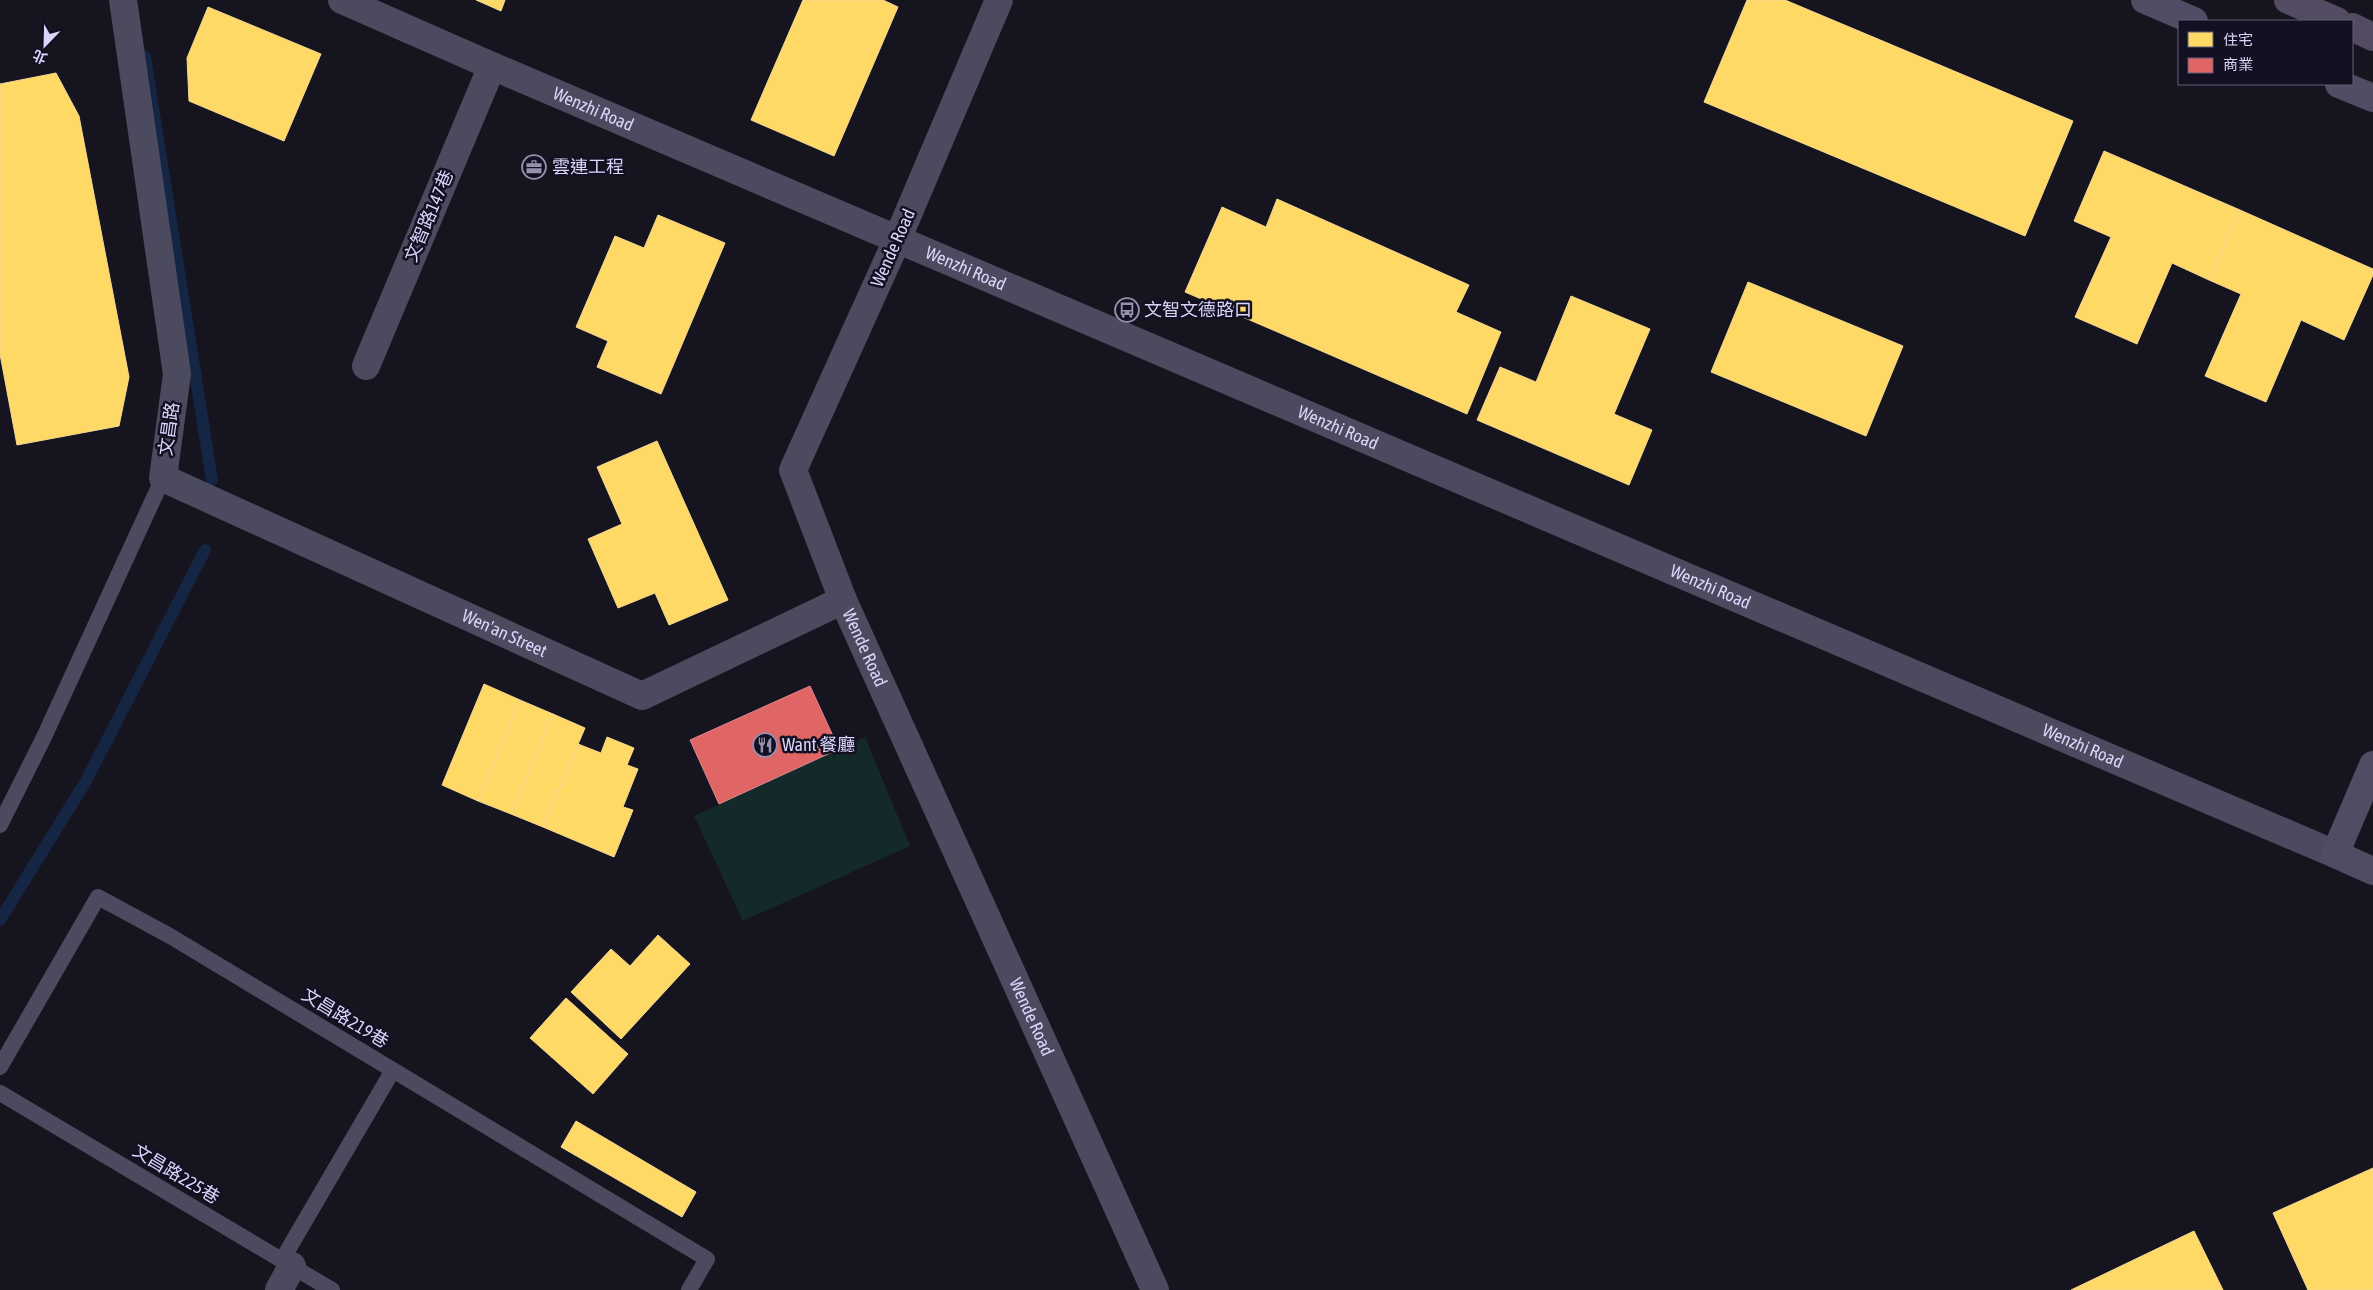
<svg xmlns="http://www.w3.org/2000/svg" width="2373" height="1290" viewBox="0 0 2373 1290" font-family="'Asap Condensed','Noto Sans TC',sans-serif">
	<style>
		.grass { fill: #142929 }
		.homes { fill: #ffd966; stroke: #f4d893 }
		.shops { fill: #e06666; stroke: #de8793 }
		.lines { fill: none; stroke-linecap: round; stroke-linejoin: round }
		.stream { stroke: #142644; stroke-width: 12 }
		.lane { stroke: #4b4a5e; stroke-width: 16 }
		.street { stroke: #4b4a5e; stroke-width: 28 }
		.secondary { stroke: #4e4d64; stroke-width: 28 }
		.primary { stroke: #534b62; stroke-width: 28 }
		.labels { text-anchor: middle; stroke-width: 5; stroke-linejoin: round; paint-order: stroke }
		.street-label { font-size: 18px; fill: #dad5fb; stroke: #131022 }
		.poi-label { font-size: 18px; fill: #dad5fb; stroke: #131022; text-anchor: start }
	</style>
	<rect width="100%" height="100%" fill="#16141e"/>
	<!-- grass -->
	<path class="grass" d="M865 737 910 846 743 921 694 816Z"/>
	<!-- homes -->
	<path class="homes" d="M476 0H505L501 11Z
		M803 0H883L898 7 834 156 751 120Z
		M1747 0H1785L2073 121 2025 236 1704 102Z
		M208 7 321 54 284 141 189 101 187 58Z
		M56 73 79 116 129 377 119 426 17 445 0 354V84Z
		M2104 151 2240 210 2209 280 2172 263 2137 344 2075 317 2111 237 2074 221Z
		M1277 199 1469 285 1456 312 1501 332 1467 414 1185 292 1222 207 1266 227Z
		M2240 210 2373 269V275L2344 340 2301 320 2266 402 2205 376 2241 294 2209 280Z
		M658 215 725 243 661 394 597 367 608 341 576 327 615 236 644 248Z
		M1748 282 1903 346 1866 436 1711 372Z
		M1571 296 1650 329 1614 414 1652 430 1629 485 1477 420 1500 367 1536 382Z
		M657 441 728 600 669 625 655 593 618 608 588 539 622 524 597 467Z
		M484 684 520 700 478 801 442 785Z
		M520 700 553 714 511 814 478 801Z
		M553 714 585 728 543 827 511 814Z
		M607 737 634 748 627 765 638 769 623 807 633 810 614 857 543 827 578 744 601 753Z
		M658 935 690 964 621 1039 571 992 611 949 630 966Z
		M566 998 628 1054 593 1094 530 1038Z
		M576 1121 696 1192 682 1217 561 1147Z
		M2373 1168V1290H2308L2273 1213Z
		M2194 1231 2223 1290H2071Z"/>
	<!-- shops -->
	<path class="shops" d="M810 686 839 749 719 804 690 740Z"/>
	<g class="lines">
		<!-- stream -->
		<path class="stream" d="M145 57 212 480
			M0 920 86 781 205 550"/>
		<!-- lane -->
		<path class="lane" d="M0 825 44 737 163 478
			M0 1067 98 897 170 936 707 1259 689 1290
			M0 1093 332 1290
			M282 1260 393 1070"/>
		<!-- street -->
		<g class="street">
			<path id="s1" d="M123 0 177 374 163 478 642 696 843 600"/>
			<path id="s2" d="M342 0 492 66 2335 854"/>
			<path id="s3" d="M999 0 897 240 793 470 843 600 1155 1290"/>
			<path d="M366 366 492 66"/>
			<path d="M279 1290 292 1266"/>
		</g>
		<!-- secondary -->
		<path class="secondary" d="M2145 0 2194 21
			M2339 84 2373 98
			M2373 765 2335 854 2373 871"/>
		<!-- primary -->
		<path class="primary" d="M2288 0 2337 21
			M2352 27 2373 37"/>
	</g>
	<!-- icons -->
	<defs>
		<g id="office-ring" transform="scale(1.25)"><circle r="9.5" fill="#131022" stroke="#9591ae" stroke-width="1.5"/><path d="M-6-3h4V-5.5h4V-3h4V5H-6ZM-1-4.5V-3h2v-1.5ZM-6 0V1H6V0Z" fill="#9591ae"/></g>
		<g id="bus-ring" transform="scale(1.25)"><circle r="9.5" fill="#131022" stroke="#9591ae" stroke-width="1.5"/><path d="M-5-6H5V4H4V6H2V4H-2V6H-4V4H-5ZM-3.5-4V0h7V-4ZM-3.5 1.2v1.5H-2V1.2ZM2 1.2v1.5H3.5V1.2Z" fill="#9591ae"/></g>
		<g id="restaurant-ring" transform="scale(1.25)"><circle r="9.5" fill="#131022" stroke="#9591ae" stroke-width="1.5"/><path d="M-5-6h1v4h1v-4h1v4h1v-4h1v5L-1.5 .5V6h-2V.5L-5-1ZM5-6V6H3V1.5H1.5Q1.5-4 5-6Z" fill="#9591ae"/></g>
	</defs>
	<g fill-rule="evenodd">
		<use href="#office-ring" x="534" y="167"/>
		<use href="#bus-ring" x="1127" y="310"/>
		<use href="#restaurant-ring" x="765" y="745"/>
	</g>
	<g class="labels">
		<!-- street labels -->
		<g class="street-label">
			<text dy="6" stroke="none"><textPath href="#s2" startOffset="274">Wenzhi Road</textPath></text>
			<text transform="translate(429 216) rotate(-67)" y="6">文智路147巷</text>
			<text transform="translate(893 248) rotate(-66)" y="6">Wende Road</text>
			<text dy="6" stroke="none"><textPath href="#s2" startOffset="679">Wenzhi Road</textPath></text>
			<text dy="6" stroke="none"><textPath href="#s2" startOffset="1084">Wenzhi Road</textPath></text>
			<text transform="translate(169 429) rotate(-82)" y="6">文昌路</text>
			<text dy="6" stroke="none"><textPath href="#s2" startOffset="1489">Wenzhi Road</textPath></text>
			<text dy="6" stroke="none"><textPath href="#s1" startOffset="858">Wen'an Street</textPath></text>
			<text dy="6" stroke="none"><textPath href="#s3" startOffset="705">Wende Road</textPath></text>
			<text dy="6" stroke="none"><textPath href="#s2" startOffset="1894">Wenzhi Road</textPath></text>
			<text dy="6" stroke="none"><textPath href="#s3" startOffset="1110">Wende Road</textPath></text>
			<text transform="translate(345 1018) rotate(31)" y="6">文昌路219巷</text>
			<text transform="translate(176 1174) rotate(31)" y="6">文昌路225巷</text>
		</g>
		<!-- poi labels -->
		<g class="poi-label">
			<text x="552" y="173">雲連工程</text>
			<text x="1144" y="316">文智文德路口</text>
			<text x="782" y="751">Want 餐廳</text>
		</g>
	</g>
	<!-- legend -->
	<rect x="2178" y="20" width="175" height="65" fill="#131022" stroke="#635f79"/>
	<rect x="2188" y="32" width="25" height="15" fill="#ffd966" stroke="#635f79"/>
	<text x="2223" y="45" font-size="15" fill="#dad5fb">住宅</text>
	<rect x="2188" y="58" width="25" height="15" fill="#e06666" stroke="#635f79"/>
	<text x="2223" y="70" font-size="15" fill="#dad5fb">商業</text>
	<!-- north arrow -->
	<g transform="translate(45 45) rotate(203)" stroke="#131022" stroke-width="4" paint-order="stroke">
	<path d="M0-4L9 19L0 12L-9 19Z" fill="#dad5fb"/>
	<text y="-8" font-size="14" font-weight="bold" text-anchor="middle" fill="#dad5fb">北</text>
	</g>
</svg>
